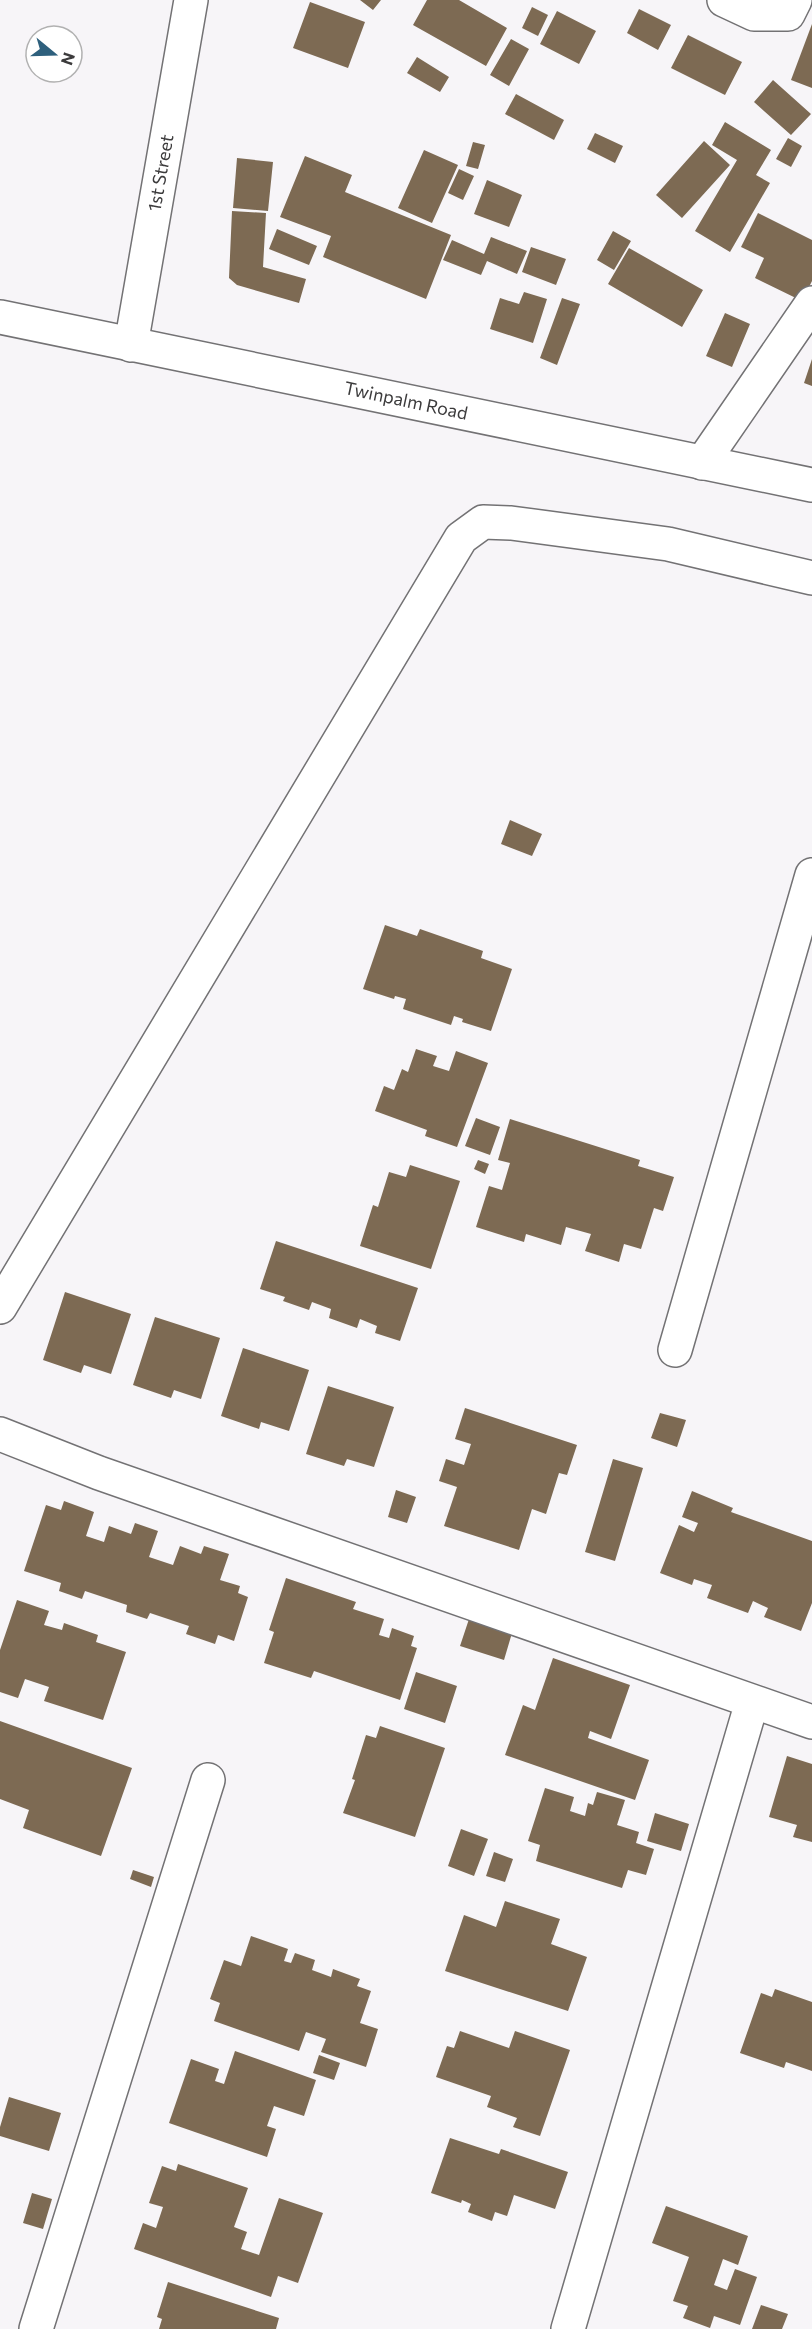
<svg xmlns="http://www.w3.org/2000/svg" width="812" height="2329" viewBox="0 0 812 2329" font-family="Commissioner,sans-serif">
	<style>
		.building { fill: #7d6a53 }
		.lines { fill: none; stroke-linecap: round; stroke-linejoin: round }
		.street-casing { stroke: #737274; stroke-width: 36 }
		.secondary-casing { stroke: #737274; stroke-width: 36 }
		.street { stroke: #fff; stroke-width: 33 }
		.secondary { stroke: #fff; stroke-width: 33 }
		.labels { text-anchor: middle; stroke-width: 6; stroke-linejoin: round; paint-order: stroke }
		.street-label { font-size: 18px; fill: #3c3b3c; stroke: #fff }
	</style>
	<rect width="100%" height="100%" fill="#f7f5f8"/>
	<!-- building -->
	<path class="building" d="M360 0H381L373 10Z
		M427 0H459L507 28 486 66 413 25Z
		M310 2 365 22 348 68 293 48Z
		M532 7 548 15 538 36 522 28Z
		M639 9 671 25 658 50 627 33Z
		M557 11 596 31 579 64 540 44Z
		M812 24V88L791 80Z
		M688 35 742 62 725 95 671 68Z
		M511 39 529 49 509 86 490 75Z
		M417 57 449 77 440 92 407 73Z
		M773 80 811 114 791 135 754 102Z
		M516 94 564 120 554 140 505 114Z
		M725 122 771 150 756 175 770 183 730 252 695 231 737 160 712 145Z
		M595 133 623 146 615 163 587 149Z
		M788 138 802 146 791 167 776 159Z
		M704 141 730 165 682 218 656 195Z
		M473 142 485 145 478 169 466 166Z
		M424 150 458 165 432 223 398 208Z
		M305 156 352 175 345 192 451 235 426 299 323 257 331 236 280 217Z
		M237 158 273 162 268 211 233 208Z
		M459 169 474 176 463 200 448 193Z
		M487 180 522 195 509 227 474 214Z
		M232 211 266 213 263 267 306 279 299 303 237 285 229 278Z
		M758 213 812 240V281L802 301 755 278 764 258 741 247Z
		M277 229 317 246 309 265 269 249Z
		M613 231 631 241 614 270 597 260Z
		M491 237 527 251 517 274 487 261 481 275 443 260 452 240 484 254Z
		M531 247 566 259 556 285 522 272Z
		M629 248 703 290 682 327 608 284Z
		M524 292 547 299 533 343 490 329 500 298 519 304Z
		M562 298 580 304 557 365 540 358Z
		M725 313 750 324 732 367 706 356Z
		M812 359V386L804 383Z
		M510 820 542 834 532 856 501 844Z
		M385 925 417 936 420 929 483 951 481 958 512 969 491 1031 462 1022 463 1019 454 1016 451 1025 403 1009 406 999 395 996 394 999 363 989Z
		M416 1049 437 1056 433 1066 449 1071 456 1051 488 1063 457 1147 425 1136 427 1130 375 1111 384 1086 394 1090 402 1069 408 1072Z
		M476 1118 500 1127 490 1155 465 1146Z
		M510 1119 640 1160 638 1166 674 1177 663 1211 654 1208 641 1249 624 1244 619 1262 585 1251 591 1234 566 1227 561 1245 526 1234 524 1242 476 1227 489 1186 502 1190 510 1163 498 1160Z
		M478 1160 489 1164 485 1174 474 1169Z
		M410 1165 460 1181 431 1269 360 1246 373 1205 378 1207 389 1172 406 1177Z
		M276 1241 418 1288 400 1341 375 1333 377 1326 360 1319 357 1328 329 1318 331 1309 312 1302 309 1310 283 1301 285 1297 260 1289Z
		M65 1292 131 1314 111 1374 84 1365 81 1373 43 1360Z
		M155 1317 220 1338 201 1399 174 1390 171 1398 133 1385Z
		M243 1348 309 1370 289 1431 261 1422 259 1429 221 1416Z
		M328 1386 394 1407 374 1467 347 1459 344 1466 306 1454Z
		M465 1408 577 1445 567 1475 559 1473 546 1514 532 1509 519 1550 444 1526 457 1487 439 1481 446 1459 464 1465 471 1444 455 1439Z
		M660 1413 686 1420 677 1447 651 1438Z
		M613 1459 643 1468 615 1561 585 1552Z
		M396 1490 416 1497 407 1523 388 1517Z
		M692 1491 733 1508 731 1512 812 1541V1603L801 1631 764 1617 768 1608 753 1601 748 1613 707 1598 712 1585 694 1579 692 1585 660 1573 679 1525 694 1532 698 1523 682 1517Z
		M64 1501 94 1512 86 1536 104 1542 109 1526 131 1534 135 1523 158 1531 149 1557 173 1565 180 1546 201 1554 204 1546 229 1554 220 1580 240 1586 238 1593 248 1597 234 1641 218 1635 215 1644 186 1634 189 1626 150 1613 147 1619 126 1612 127 1605 85 1591 82 1599 59 1591 61 1583 24 1571 46 1505 61 1510Z
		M286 1578 356 1602 353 1609 384 1619 379 1635 389 1638 392 1628 414 1636 411 1646 417 1648 400 1700 314 1671 311 1678 264 1663 274 1632 269 1630Z
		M17 1600 49 1611 44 1625 62 1630 64 1623 98 1635 96 1642 126 1652 103 1720 44 1701 49 1687 25 1679 18 1698 0 1692V1650Z
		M469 1619 512 1633 504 1660 460 1646Z
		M553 1658 630 1685 611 1739 590 1731 588 1738 649 1760 635 1800 505 1755 523 1705 535 1710Z
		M416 1672 457 1686 445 1723 404 1709Z
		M0 1721 132 1768 101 1856 23 1828 29 1810 0 1799Z
		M380 1726 445 1748 415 1837 343 1813 355 1780 352 1779 366 1735 376 1738Z
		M787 1756 812 1764V1842L793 1837 797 1825 769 1817Z
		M545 1788 574 1797 570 1811 585 1816 588 1803 593 1805 597 1792 625 1800 617 1825 639 1832 636 1843 654 1849 646 1875 628 1870 622 1888 536 1861 540 1845 528 1841Z
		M655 1813 689 1824 681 1851 647 1841Z
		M461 1829 488 1839 474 1876 448 1866Z
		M494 1852 513 1859 505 1882 486 1876Z
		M133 1870 154 1877 151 1887 130 1879Z
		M505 1901 560 1919 551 1944 587 1957 568 2011 445 1971 464 1915 496 1927Z
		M251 1936 288 1949 284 1961 291 1963 295 1953 315 1960 312 1970 331 1977 333 1969 360 1979 357 1986 371 1991 360 2023 378 2029 366 2067 321 2052 326 2039 306 2032 299 2051 214 2021 220 2003 210 1999 224 1960 241 1966Z
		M775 1989 812 2002V2071L786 2062 784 2068 740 2053 761 1993 772 1997Z
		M460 2031 509 2048 515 2031 570 2050 540 2136 513 2127 517 2118 487 2107 491 2096 436 2077 447 2046 454 2048Z
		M235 2051 316 2080 304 2116 274 2106 267 2126 276 2129 267 2157 169 2123 191 2059 219 2069 215 2081 224 2084Z
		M319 2055 340 2063 334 2080 313 2073Z
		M9 2097 61 2113 49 2151 0 2136V2127Z
		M450 2138 499 2154 501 2149 568 2172 555 2209 514 2195 507 2216 495 2212 492 2221 468 2212 471 2204 462 2200 461 2203 431 2193Z
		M178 2164 248 2188 234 2227 247 2232 241 2249 259 2255 279 2198 323 2213 298 2283 278 2276 271 2297 134 2249 143 2223 156 2228 163 2207 149 2203 162 2166 176 2171Z
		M32 2193 52 2199 43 2229 23 2223Z
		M666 2206 748 2236 738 2265 723 2259 714 2285 727 2290 735 2269 757 2277 740 2325 714 2316 710 2328 683 2318 688 2306 673 2301 689 2257 652 2243Z
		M168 2282 279 2318 276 2329H159L162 2319 157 2317Z
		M761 2305 788 2314 782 2329H752Z"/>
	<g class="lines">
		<!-- street casing -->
		<g class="street-casing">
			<path id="street" d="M724 0 754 14H788L795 0
				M131 345 191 0
				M702 463 812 303
				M0 1307 461 538 483 522 511 523 668 544 812 578
				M675 1350 812 875
				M0 1434 99 1473 812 1722
				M36 2329 208 1780
				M568 2329 752 1702"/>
		</g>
		<!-- secondary casing -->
		<g class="secondary-casing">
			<path id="secondary" d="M0 317 812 485"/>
		</g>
		<!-- street -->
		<use href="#street" class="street"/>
		<!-- secondary -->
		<use href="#secondary" class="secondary"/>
	</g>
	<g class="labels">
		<!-- street labels -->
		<g class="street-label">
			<text transform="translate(161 173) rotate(-80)" y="6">1st Street</text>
			<text transform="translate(406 401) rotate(12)" y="6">Twinpalm Road</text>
		</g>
	</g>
	<!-- north arrow -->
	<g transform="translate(54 54) rotate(109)"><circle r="28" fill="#ffffff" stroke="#b1b1b1" stroke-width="1.5"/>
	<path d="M0-4.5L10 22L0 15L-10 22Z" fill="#2e607d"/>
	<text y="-9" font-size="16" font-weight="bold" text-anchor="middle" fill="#3c3b3c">N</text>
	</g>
</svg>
